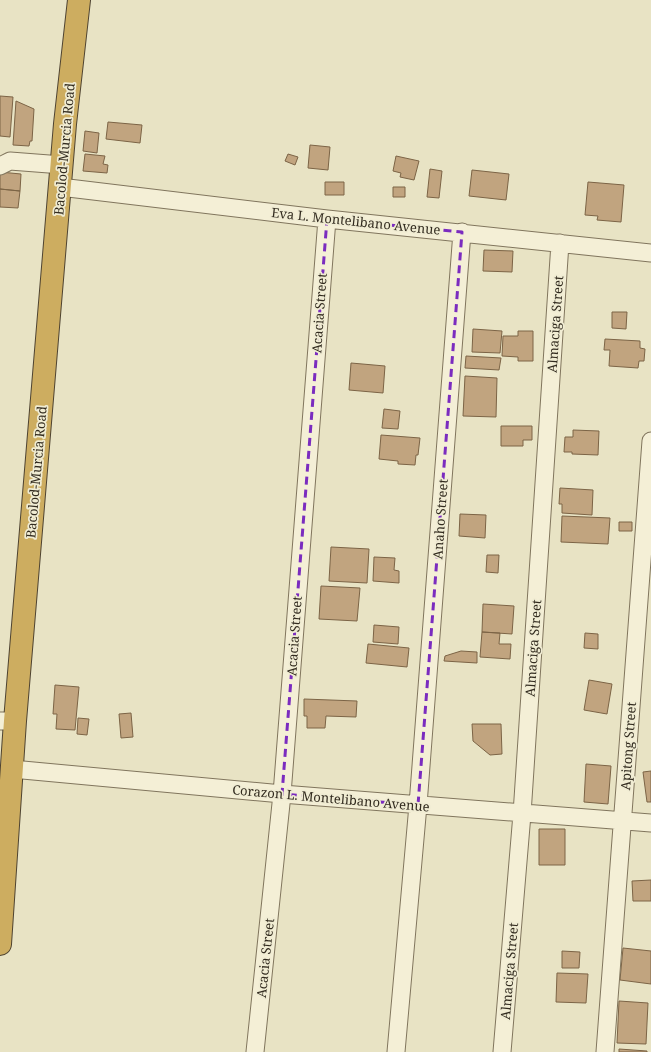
<svg xmlns="http://www.w3.org/2000/svg" width="651" height="1052" viewBox="0 0 651 1052" font-family="'Noto Serif',serif">
	<style>
		.building { fill: #c1a47f; stroke: #7c6446 }
		.lines { fill: none; stroke-linecap: round; stroke-linejoin: round }
		.minor-casing { stroke: #80755d; stroke-width: 19 }
		.highway-casing { stroke: #4e4331; stroke-width: 24 }
		.minor { stroke: #f4efd6; stroke-width: 17 }
		.highway { stroke: #cdad60; stroke-width: 22 }
		.marked { fill: none; stroke: #7b2cbf; stroke-width: 3; stroke-dasharray: 8 5; stroke-linejoin: round }
		.labels { text-anchor: middle; stroke-width: 3.5; stroke-linejoin: round; paint-order: stroke }
		.street-label { font-size: 13px; fill: #322b1f; stroke: #f0ecd3 }
	</style>
	<rect width="100%" height="100%" fill="#e8e3c4"/>
	<!-- building -->
	<path class="building" d="M0 96 13 97 10 137 0 136Z
		M16 101 34 109 32 141H30L29 146 13 145Z
		M108 122 142 125 140 143 106 139Z
		M85 131 99 133 97 153 83 151Z
		M310 145 330 147 328 170 308 168Z
		M85 154 105 156 103 164 108 165 107 173 83 171Z
		M288 154 298 157 295 165 285 161Z
		M396 156 419 161 414 180 400 177 401 173 393 171Z
		M430 169 442 171 439 198 427 197Z
		M472 170 509 174 506 200 469 196Z
		M0 172 21 174 20 191 0 189Z
		M325 182H344V195H325Z
		M588 182 624 185 621 222 597 220 598 216 585 215Z
		M393 187H405V197H393Z
		M0 189 20 191 18 208 0 207Z
		M484 250 513 251 512 272 483 271Z
		M612 312H627L626 329 612 328Z
		M473 329 502 331 500 353 472 352Z
		M518 331H533V361H518V357L502 356 503 336H518Z
		M605 339 640 341V348L645 349 644 361H639L638 368 609 366 610 350H604Z
		M466 356 501 358 499 370 465 368Z
		M351 363 385 366 383 393 349 390Z
		M465 376 497 378 496 417 463 416Z
		M384 409 400 411 398 429 382 428Z
		M501 426H532V440H523V446H501Z
		M573 430 599 431 598 455 572 454V452H564L565 437H573Z
		M381 435 420 438 418 455H416L415 465 398 464V461L379 459Z
		M560 488 593 490 592 515 562 513V504H559Z
		M460 514 486 515 485 538 459 536Z
		M562 516 610 518 608 544 561 542Z
		M619 522H632V531H619Z
		M331 547 369 549 367 583 329 581Z
		M487 555H499L498 573 486 572Z
		M374 557 395 558 394 570 399 571V583L373 581Z
		M321 586 360 588 357 621 319 619Z
		M483 604 514 606 512 634 482 632Z
		M374 625 399 627 398 644 373 642Z
		M482 632 500 633 499 644H511L510 659 480 657Z
		M585 633 598 634V649L584 648Z
		M368 644 409 648 407 667 366 663Z
		M461 651 477 652V663L444 661 445 656Z
		M589 680 612 684 607 714 584 710Z
		M55 685 79 687 75 730 56 729 57 714H53Z
		M304 699 357 701 356 717 326 716 325 728H307V716H304Z
		M131 713 133 737 121 738 119 714Z
		M78 718 89 719 87 735 77 734Z
		M472 724H501L502 754 490 755 473 741Z
		M586 764 611 766 608 804 584 802Z
		M651 771V802H647L643 772Z
		M539 829H565V865H539Z
		M651 880V901H633L632 881Z
		M623 948 651 951V984L620 980Z
		M562 951 580 952 579 968H562Z
		M557 973 588 974 586 1003 556 1002Z
		M619 1001 648 1003 646 1044 617 1043Z
		M619 1049 647 1051V1052H619Z"/>
	<g class="lines">
		<!-- minor casing -->
		<g class="minor-casing">
			<path id="minor" d="M0 166 10 161 62 165
				M60 187 327 219 651 253
				M0 721H15
				M12 769 282 794 651 823
				M255 1052 282 794 327 219
				M396 1052 418 805 462 232
				M502 1052 522 814 560 243
				M605 1052 651 441"/>
		</g>
		<!-- highway casing -->
		<g class="highway-casing">
			<path id="highway" d="M0 944 15 721 65 124 79 0"/>
		</g>
		<!-- minor -->
		<use href="#minor" class="minor"/>
		<!-- highway -->
		<use href="#highway" class="highway"/>
	</g>
	<!-- marked area -->
	<path class="marked" d="M327 219 462 232 418 805 282 794Z"/>
	<g class="labels">
		<!-- street labels -->
		<g class="street-label">
			<text transform="translate(64 149) rotate(-85)" y="5">Bacolod-Murcia Road</text>
			<text transform="translate(356 221) rotate(6)" y="5">Eva L. Montelibano Avenue</text>
			<text transform="translate(319 313) rotate(-86)" y="5">Acacia Street</text>
			<text transform="translate(555 324) rotate(-86)" y="5">Almaciga Street</text>
			<text transform="translate(36 472) rotate(-85)" y="5">Bacolod-Murcia Road</text>
			<text transform="translate(440 519) rotate(-86)" y="5">Anaho Street</text>
			<text transform="translate(294 636) rotate(-86)" y="5">Acacia Street</text>
			<text transform="translate(533 648) rotate(-86)" y="5">Almaciga Street</text>
			<text transform="translate(628 746) rotate(-86)" y="5">Apitong Street</text>
			<text transform="translate(331 798) rotate(5)" y="5">Corazon L. Montelibano Avenue</text>
			<text transform="translate(265 958) rotate(-84)" y="5">Acacia Street</text>
			<text transform="translate(509 971) rotate(-85)" y="5">Almaciga Street</text>
		</g>
	</g>
</svg>
